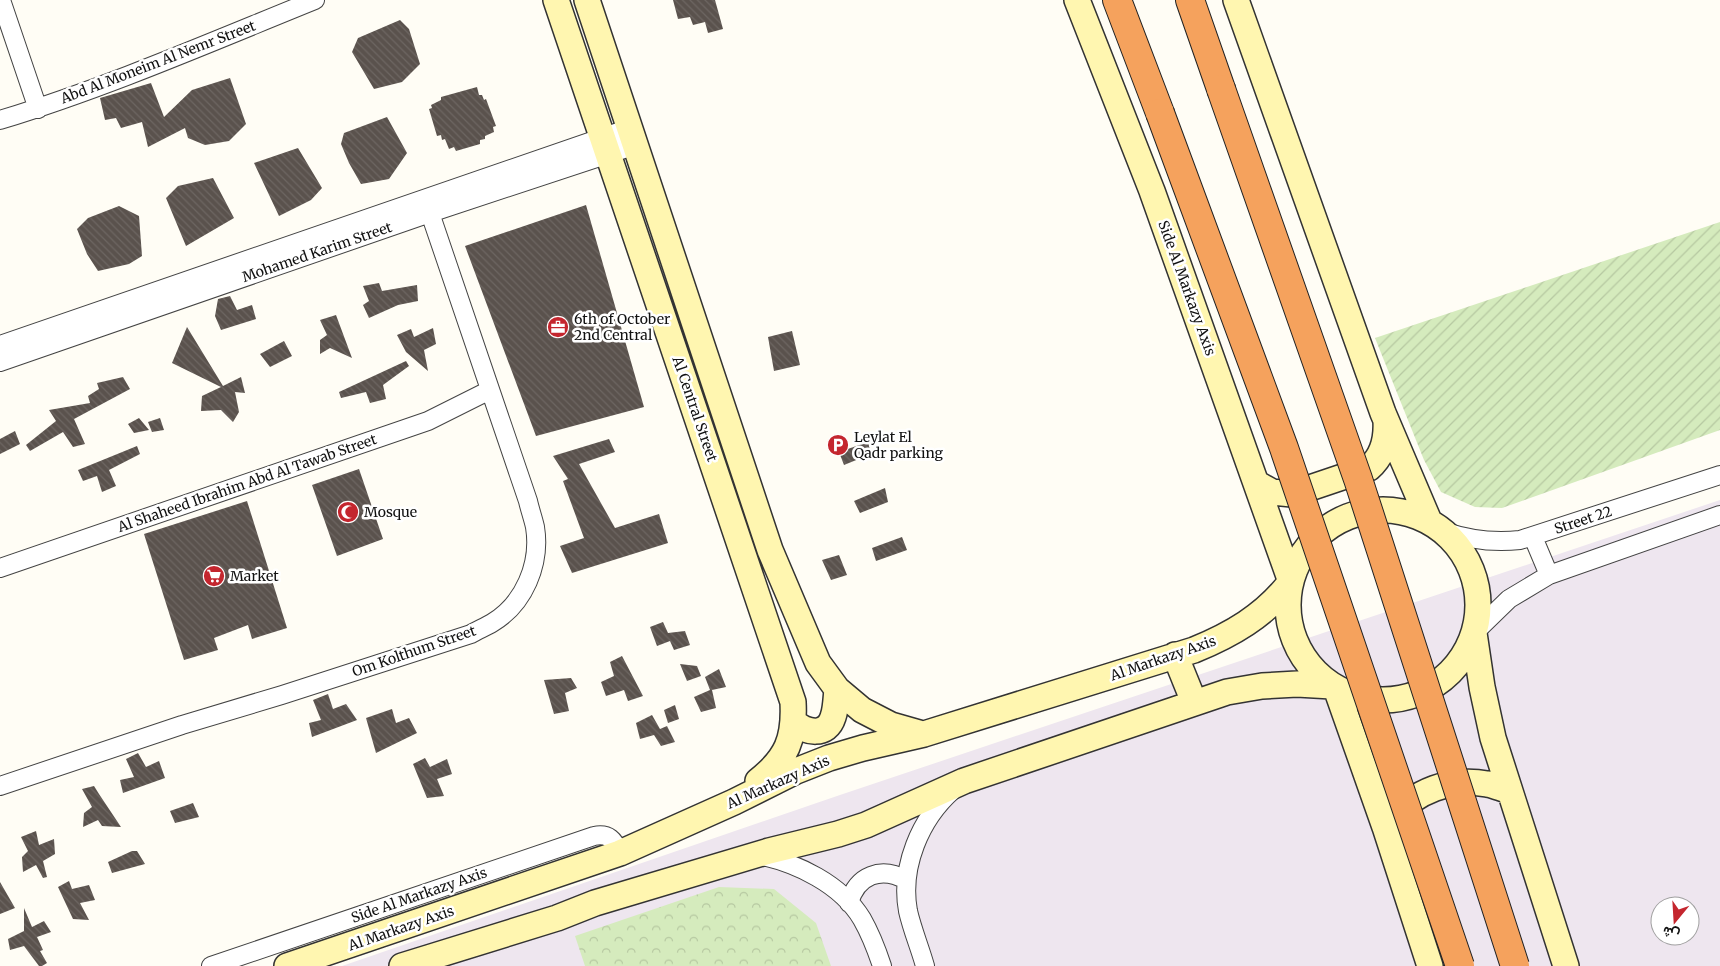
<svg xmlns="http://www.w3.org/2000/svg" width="1720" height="966" viewBox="0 0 1720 966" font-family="Merriweather,Vazirmatn,serif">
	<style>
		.industrial { fill: #eee6ef; fill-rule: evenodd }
		.park { fill: url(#park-crowns) }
		.garden { fill: url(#garden-furrows) }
		.building { fill: url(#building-back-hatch) }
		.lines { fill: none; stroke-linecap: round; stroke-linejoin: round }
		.street-casing { stroke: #444; stroke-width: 20 }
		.secondary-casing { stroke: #333; stroke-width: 28 }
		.highway-casing { stroke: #222; stroke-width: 30 }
		.street { stroke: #fff; stroke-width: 18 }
		.secondary { stroke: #fff6b0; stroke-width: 25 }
		.highway { stroke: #f5a25d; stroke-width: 28 }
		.highway-bridge-casing { stroke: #222; stroke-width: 30; stroke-linecap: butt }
		.highway-bridge { stroke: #f5a25d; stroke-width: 28 }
		.labels { text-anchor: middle; stroke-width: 5; stroke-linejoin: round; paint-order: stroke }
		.street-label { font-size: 14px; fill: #111; stroke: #fff }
		.poi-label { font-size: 14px; fill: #111; stroke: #fff; text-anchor: start }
	</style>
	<defs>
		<pattern id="park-crowns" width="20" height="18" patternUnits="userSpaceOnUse" patternTransform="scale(1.25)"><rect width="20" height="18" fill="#d5ebbd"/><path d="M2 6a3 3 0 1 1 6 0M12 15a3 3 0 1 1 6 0" fill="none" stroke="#b6c8a1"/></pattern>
		<pattern id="garden-furrows" width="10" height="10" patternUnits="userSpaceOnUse" patternTransform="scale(1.25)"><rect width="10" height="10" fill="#d5ebbd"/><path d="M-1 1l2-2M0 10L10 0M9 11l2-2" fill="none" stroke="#b6c8a1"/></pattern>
		<pattern id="building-back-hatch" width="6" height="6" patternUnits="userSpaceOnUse" patternTransform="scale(1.25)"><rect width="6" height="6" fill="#5a524d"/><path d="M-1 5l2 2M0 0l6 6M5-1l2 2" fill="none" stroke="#6d6662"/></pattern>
	</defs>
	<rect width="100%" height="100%" fill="#fffdf5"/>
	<!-- industrial -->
	<path class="industrial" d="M1720 500V966H342L837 796ZM1660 906H1690V936H1660Z"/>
	<!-- park -->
	<path class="park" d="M719 887 774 889 816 923 831 966H585L575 936Z"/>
	<!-- garden -->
	<path class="garden" d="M1720 222V430L1502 508 1475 507 1441 492 1424 460 1375 338Z"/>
	<!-- building -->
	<path class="building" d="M673 0H715L723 29 708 33 705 22 693 25 690 17 678 19Z
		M400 20 409 29 420 64 402 82 374 89 352 52 358 38Z
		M230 78 246 124 229 141 205 145 188 138 185 128 148 147 142 122 121 128 116 118 105 120 100 98 151 83 164 117 192 90Z
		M477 87 479 95H482L484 100 486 99 496 126 493 127 494 132 485 136V139L480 140V144L456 151 454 147 449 149 445 139 442 140 441 135 437 136 429 109 432 108 431 105 441 100V97Z
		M387 117 407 153 389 179 361 184 349 163 341 144 344 133Z
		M298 148 322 188 311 200 279 216 254 163Z
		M213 178 234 218 186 246 166 198 178 186Z
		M586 205 644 407 536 436 465 246Z
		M119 206 139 216 142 256 129 264 98 271 87 254 77 229 88 218Z
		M379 283 382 291 417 285 418 301 398 305 369 318 363 305 369 301 363 286Z
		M230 296 237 310 252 305 256 319 221 330 215 316 218 299Z
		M336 315 352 358 330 348 320 354V340L327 335 320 320Z
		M187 327 223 386 241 377 245 393 235 392 239 412 233 422 221 410 201 411 202 396 221 387 172 363Z
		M433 328 436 344 424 350 428 371 406 352 397 335 411 329 414 337Z
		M792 331 800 365 774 371 768 337Z
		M284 341 292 356 270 367 260 354Z
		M406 361 409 366 383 385 386 399 370 403 366 392 341 398 339 392Z
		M123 377 130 389 74 419 85 444 73 447 63 432 30 451 26 445 56 421 49 410 90 403 88 396 99 389 97 383Z
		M139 418 149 430 134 433 128 424Z
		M160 418 164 430 152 432 148 422Z
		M15 431 20 444 0 454V439Z
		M609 439 615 452 579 464 615 528 659 514 668 543 572 573 560 546 584 538 563 481 568 479 553 456Z
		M868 442 871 454 844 465 839 452Z
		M137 446 140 454 109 470 116 486 102 492 97 476 83 481 78 470Z
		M359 469 383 539 337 556 312 485Z
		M885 488 888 502 860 513 854 501Z
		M247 501 287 628 252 639 248 625 214 638 218 650 184 660 144 534Z
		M902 537 907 550 876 561 872 548Z
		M839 555 847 575 831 580 822 560Z
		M663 622 668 633 685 631 690 645 674 650 670 641 657 646 650 627Z
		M622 656 643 696 628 701 624 690 606 696 601 682 614 676 610 662Z
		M680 664 697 666 701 676 687 681Z
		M719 669 726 687 712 690 716 708 701 712 694 697 710 690 705 677Z
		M571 678 577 688 565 693 569 711 554 714 544 680Z
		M328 694 333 709 346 704 357 720 312 737 309 723 321 720 313 700Z
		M675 705 679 719 668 723 664 710Z
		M392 709 396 723 409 718 417 733 376 753 366 718Z
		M652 715 660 729 667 726 675 742 661 746 654 735 640 739 636 723Z
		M138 753 146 767 159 761 165 778 123 793 120 780 134 777 126 759Z
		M425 758 430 767 447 759 452 774 437 779 444 796 427 798 413 764Z
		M94 786 99 794 121 827 102 826 98 820 83 827 84 813 92 807 82 789Z
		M193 803 199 817 175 823 170 811Z
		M36 831 39 845 54 839 55 854 43 861 47 877 43 878 36 865 23 872 22 857 28 851 21 837Z
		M132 851H137L145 864 112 873 108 862Z
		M69 881 72 889 89 885 95 900 80 903 89 920 73 919 58 887Z
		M0 882 15 908 0 914Z
		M24 908 32 927 44 921 51 932 37 937 43 950 40 951 47 963 42 966H39L24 946 10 950 8 939 24 931Z"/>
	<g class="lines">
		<!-- street casing -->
		<g class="street-casing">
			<path id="street" d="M1 0 38 109
				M0 120C108 87 211 42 315 0
				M0 345 630 128
				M0 362 430 213 636 145
				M1443 531C1469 540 1493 543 1520 540L1720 475
				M1533 537 1549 575
				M0 568 428 421 490 390
				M1474 633 1509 599 1549 575 1720 515
				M0 786 182 725 282 695 471 634C478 630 485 627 492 623 524 604 541 564 535 527 533 518 530 510 528 501L430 213
				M758 855C797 863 841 884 862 919 870 933 877 951 882 966
				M849 903C857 875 881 866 906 880
				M211 966 594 836C609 833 614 840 620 853
				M925 966C920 948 912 929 908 911 900 867 920 819 953 790"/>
		</g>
		<!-- secondary casing -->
		<g class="secondary-casing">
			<path id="secondary" d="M556 0 793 702C795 739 787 758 758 781
				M587 0 770 550 818 663 837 689 862 710 891 725 919 733
				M1077 0 1152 191 1290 579
				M1236 0 1383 413 1429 521
				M1256 483 1272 492 1292 494 1369 468C1383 456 1387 439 1386 421
				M1288 605a95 95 0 1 1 190 0a95 95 0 1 1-190 0Z
				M1474 633 1482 687 1493 738 1566 966
				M1175 655 1194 702
				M1336 688 1385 827 1430 966
				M794 722C806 733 827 737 833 717 836 709 836 698 837 689
				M1392 819C1414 791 1452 777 1487 784 1495 785 1502 789 1510 791
				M287 966 620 853 734 802 796 771 829 758 863 748 924 734 1194 650C1231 635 1264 616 1289 584
				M402 966 557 918 595 903 769 851 838 834 866 825 964 781 1227 692 1262 686 1297 684 1332 686"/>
		</g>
		<!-- highway casing -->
		<g class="highway-casing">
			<path id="highway" d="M1117 0 1160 113
				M1190 0 1221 89"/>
		</g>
		<!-- street -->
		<use href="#street" class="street"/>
		<!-- secondary -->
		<use href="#secondary" class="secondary"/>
		<!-- highway -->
		<use href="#highway" class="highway"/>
		<!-- highway-bridge casing -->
		<g class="highway-bridge-casing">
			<path id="highway-bridge" d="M1221 89 1358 479 1515 966
				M1160 113 1284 448 1460 966"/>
		</g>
		<!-- highway-bridge -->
		<use href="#highway-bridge" class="highway-bridge"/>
	</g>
	<!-- icons -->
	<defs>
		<g id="office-disc" transform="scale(1.125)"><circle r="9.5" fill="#c4262e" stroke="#fff"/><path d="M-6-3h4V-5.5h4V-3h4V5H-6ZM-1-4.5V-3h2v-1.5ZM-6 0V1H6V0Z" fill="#fff"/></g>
		<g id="parking-disc" transform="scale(1.125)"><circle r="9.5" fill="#c4262e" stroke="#fff"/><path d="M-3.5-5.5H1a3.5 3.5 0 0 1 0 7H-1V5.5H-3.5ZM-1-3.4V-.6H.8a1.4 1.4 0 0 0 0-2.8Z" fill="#fff"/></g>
		<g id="mosque-disc" transform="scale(1.125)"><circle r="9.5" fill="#c4262e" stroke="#fff"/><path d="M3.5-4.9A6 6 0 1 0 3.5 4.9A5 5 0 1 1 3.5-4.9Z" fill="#fff"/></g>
		<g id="supermarket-disc" transform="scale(1.125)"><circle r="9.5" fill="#c4262e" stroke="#fff"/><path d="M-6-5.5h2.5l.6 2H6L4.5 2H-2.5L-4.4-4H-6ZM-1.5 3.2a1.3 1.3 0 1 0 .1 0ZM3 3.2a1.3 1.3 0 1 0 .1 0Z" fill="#fff"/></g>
	</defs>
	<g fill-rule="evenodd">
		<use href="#office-disc" x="558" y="327"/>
		<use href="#parking-disc" x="838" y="445"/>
		<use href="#mosque-disc" x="348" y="512"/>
		<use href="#supermarket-disc" x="214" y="576"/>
	</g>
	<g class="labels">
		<!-- street labels -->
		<g class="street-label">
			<text transform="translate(158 62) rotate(-21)" y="5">Abd Al Moneim Al Nemr Street</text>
			<text transform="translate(317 252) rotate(-19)" y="5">Mohamed Karim Street</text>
			<text transform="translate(1187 288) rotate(70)" y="5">Side Al Markazy Axis</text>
			<text transform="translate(695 409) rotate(71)" y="5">Al Central Street</text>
			<text transform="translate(247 483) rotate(-19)" y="5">Al Shaheed Ibrahim Abd Al Tawab Street</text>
			<text transform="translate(1583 520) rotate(-18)" y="5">Street 22</text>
			<text transform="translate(414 651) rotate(-19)" y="5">Om Kolthum Street</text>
			<text transform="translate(1163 658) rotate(-19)" y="5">Al Markazy Axis</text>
			<text transform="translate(778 782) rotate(-24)" y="5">Al Markazy Axis</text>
			<text transform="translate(419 895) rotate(-19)" y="5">Side Al Markazy Axis</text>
			<text transform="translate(401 928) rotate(-19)" y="5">Al Markazy Axis</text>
		</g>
		<!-- poi labels -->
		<g class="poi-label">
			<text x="574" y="324">6th of October<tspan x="574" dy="16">2nd Central</tspan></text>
			<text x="854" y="442">Leylat El<tspan x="854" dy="16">Qadr parking</tspan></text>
			<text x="364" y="517">Mosque</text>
			<text x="230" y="581">Market</text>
		</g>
	</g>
	<!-- north arrow -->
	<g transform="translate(1675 921) rotate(198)"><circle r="24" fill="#ffffff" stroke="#a0a0a0"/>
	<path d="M0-4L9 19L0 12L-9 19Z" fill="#c4262e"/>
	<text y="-8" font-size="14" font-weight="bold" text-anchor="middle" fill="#111111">ش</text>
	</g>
</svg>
